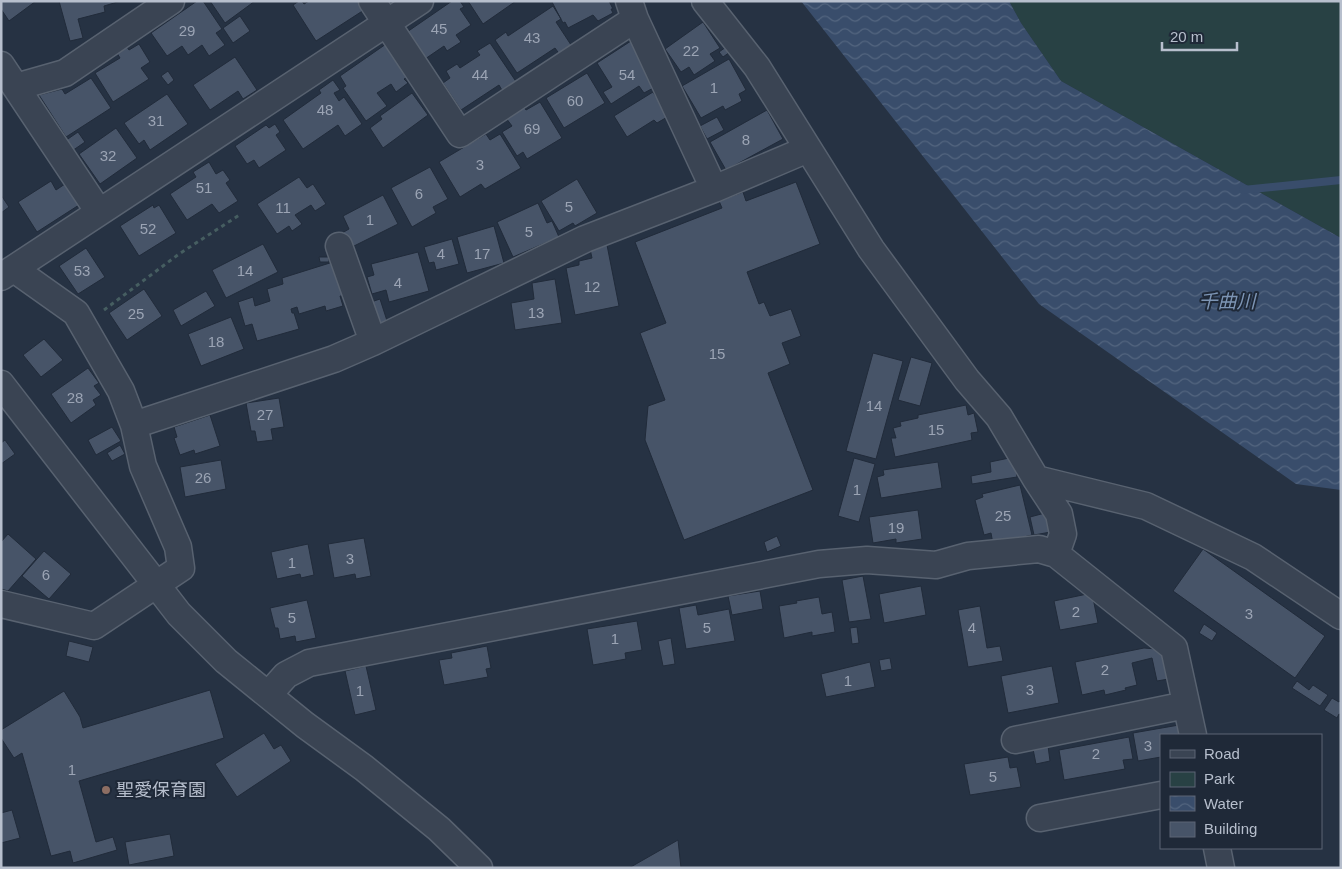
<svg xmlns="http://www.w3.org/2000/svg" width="1342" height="869" viewBox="0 0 1342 869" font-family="Arial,'Noto Sans JP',sans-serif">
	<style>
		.green { fill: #284144 }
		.water { fill: url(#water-waves) }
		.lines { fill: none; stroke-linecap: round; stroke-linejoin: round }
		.stream { stroke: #394d6b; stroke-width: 8 }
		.building { fill: #475468; stroke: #212b3a }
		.minor-casing { stroke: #586270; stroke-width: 29 }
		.path { stroke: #465e61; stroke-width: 3; stroke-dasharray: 4 4; stroke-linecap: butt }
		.minor { stroke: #3a4453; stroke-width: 26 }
		.education-dot { fill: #8d6e63; stroke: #1f2938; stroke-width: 2 }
		.labels { text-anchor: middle; stroke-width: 4; stroke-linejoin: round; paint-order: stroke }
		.number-label { font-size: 15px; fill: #9ba4b4 }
		.poi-label { font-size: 18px; fill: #b7bfcd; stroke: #1f2938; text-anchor: start }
		.water-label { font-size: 19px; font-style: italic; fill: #7d95b5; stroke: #1f2938 }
	</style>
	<defs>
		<pattern id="water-waves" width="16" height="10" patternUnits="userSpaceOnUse" patternTransform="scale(1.25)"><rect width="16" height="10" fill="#394d6b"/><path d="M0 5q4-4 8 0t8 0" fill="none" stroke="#53657f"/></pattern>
	</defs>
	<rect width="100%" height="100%" fill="#263243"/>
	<!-- green -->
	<path class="green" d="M1009 1H1341V238L1061 81 1021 23Z"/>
	<!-- water -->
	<path class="water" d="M801 1H1009L1021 23 1061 81 1341 238V490L1296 484 1039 304Z"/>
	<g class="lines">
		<!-- stream -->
		<path class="stream" d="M1243 190 1341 180"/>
	</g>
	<!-- building -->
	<path class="building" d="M1 1H36L9 21 1 9Z
		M59 1H121L104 6 105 12 78 19 83 38 70 41Z
		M197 1H203L222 29 216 33 225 45 209 56 202 45 188 55 182 46 167 56 151 33Z
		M210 1H255L225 23Z
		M299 1H302L304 4 309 1H359L364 10 316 41 293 5Z
		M452 1H460L464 7 460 9 471 25 456 35 461 42 447 51 444 46 425 59 407 32Z
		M468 1H516L483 24Z
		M553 1H609L613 9H611L613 13 598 21 593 15 568 28 565 22 563 23 552 2Z
		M553 6 561 19 556 22 575 51 563 59 555 48 517 73 495 40 506 32 508 36Z
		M240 16 250 31 233 43 223 28Z
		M703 22 720 48 710 54 715 61 694 75 689 67 681 72 665 49Z
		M634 39 657 86 644 93 639 86 611 104 603 92 612 87 597 63Z
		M490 43 517 83 503 92 499 85 461 110 443 83 450 78 446 71 457 64 460 68 480 55 477 51Z
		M139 44 150 62 141 68 149 79 113 102 95 73 120 58 117 53 127 47 129 50Z
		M386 44 409 76 404 79 408 83 396 92 391 84 377 93 387 106 366 121 343 88 346 86 340 76Z
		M726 47 730 52 723 57 719 52Z
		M235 57 257 90 243 99 238 91 210 110 193 85Z
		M729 59 746 90 739 94 742 101 725 110 723 106 701 118 682 86Z
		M168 71 174 80 168 85 161 76Z
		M587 73 605 103 564 128 546 98Z
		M91 78 111 108 66 137 39 95 62 89 65 94Z
		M333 80 340 90 334 93 339 101 344 97 362 124 345 136 338 125 303 149 283 120 321 93 319 90Z
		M653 92 669 116 657 123 654 120 627 137 614 116Z
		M412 93 428 115 383 148 370 128 382 119 380 116Z
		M167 94 188 124 150 150 144 140 139 144 124 123Z
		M540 102 562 138 527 159 523 152 517 156 502 132 512 126 506 118 524 107 526 110Z
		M767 110 783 139 726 170 710 142Z
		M717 117 724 130 707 139 700 126Z
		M275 124 280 132 276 135 286 150 259 168 254 160 247 164 235 146 266 125 269 128Z
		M116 128 137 158 100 184 79 154Z
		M78 132 85 142 72 151 65 141Z
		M486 134 490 140 500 134 521 168 485 189 481 184 460 197 439 162Z
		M209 162 216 174 223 170 230 180 226 183 238 201 219 213 212 204 187 220 170 194 196 177 193 172Z
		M430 167 448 199 433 207 436 213 412 227 391 188Z
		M299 177 307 188 313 184 326 204 315 211 311 205 295 215 302 224 292 231 289 226 277 234 257 204Z
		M577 179 597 213 575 226 573 223 559 231 541 201Z
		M51 181 56 190 65 184 79 205 37 232 18 202Z
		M796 182 820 244 747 272 759 304 764 302 770 316 791 309 801 336 782 343 790 364 768 373 813 490 684 540 645 440 648 406 665 400 640 333 666 323 635 242 722 208 719 201 743 192 746 201Z
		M1 195 9 207 1 213Z
		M383 195 398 224 350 248 342 233 349 229 343 216Z
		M538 203 547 223 552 221 559 237 513 257 497 222Z
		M153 205 154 208 159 205 176 233 139 256 120 226Z
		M494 226 504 263 467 273 457 237Z
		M452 239 459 264 436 270 434 262 429 263 424 247Z
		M263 244 278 272 226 298 212 270Z
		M607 245 619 306 575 315 566 268 579 265V261L592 258 590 249Z
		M86 248 105 277 78 294 59 266Z
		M418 252 429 291 389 302 386 290 372 294 367 277 374 275 371 264Z
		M319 257H329V262H320Z
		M333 262 343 296H340L343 306 326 311 325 306 299 314 297 307 291 309 292 313H294L299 329 257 341 252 324 245 326 238 302 253 297 255 306 270 301 267 289 283 284 282 278Z
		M555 279 562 323 515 330 511 303 534 299 532 283Z
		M144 289 162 316 127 340 109 313Z
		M206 291 215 306 181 326 173 310Z
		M380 299 389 327 380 330 371 302Z
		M231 317 244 349 201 366 188 334Z
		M44 339 63 360 41 377 23 355Z
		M873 353 903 361 876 459 846 451Z
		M911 357 932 363 920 406 898 400Z
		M88 368 99 383 94 386 101 395 93 400 96 405 71 423 51 394Z
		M279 398 284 427 271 429 273 440 257 442 255 431H251L246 403Z
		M966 405 968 415 974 413 978 432 971 433 972 440 895 457 891 438H896L893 428 901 426 900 422 918 418V415Z
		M210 415 220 446 195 454 194 450 180 455 174 438 177 437 174 427Z
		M112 427 121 441 96 455 88 440Z
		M5 440 15 454 1 464V443Z
		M120 445 125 454 112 461 107 453Z
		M1014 457 1017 477 972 484 971 476 991 472 990 462Z
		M854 458 875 464 859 522 838 516Z
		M221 460 226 489 185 497 180 467Z
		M938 462 942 488 881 498 877 477 884 475 883 470Z
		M1020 485 1032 535 993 544 991 533 984 535 975 500 983 497 982 494Z
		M918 510 922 539 896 543V539L873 543 869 517Z
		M1045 513 1056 531 1034 535 1030 517Z
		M8 534 36 559 8 591 1 589V542Z
		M777 536 781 546 767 552 764 542Z
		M364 538 371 576 356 579 355 574 334 578 328 544Z
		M308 544 314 575 301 578 300 574 277 579 271 552Z
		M1203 549 1325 636 1295 678 1173 591Z
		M44 551 71 574 49 599 22 576Z
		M863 576 871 619 849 622 842 580Z
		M921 586 926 615 884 623 879 594Z
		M760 591 763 609 732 615 728 596Z
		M1092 593 1098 623 1060 630 1054 601Z
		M819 597 822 614 832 612 835 632 812 636V632L784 638 779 606 797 603 796 601Z
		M307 600 316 638 296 642 295 636 280 639 278 628H275L270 608Z
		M696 605 698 615 729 609 735 641 686 649 679 608Z
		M980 606 987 648 1000 646 1003 661 968 667 958 610Z
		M637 621 642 650 625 653 626 659 593 665 587 629Z
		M1204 624 1217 633 1212 641 1199 633Z
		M857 627 859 643 852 644 850 628Z
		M671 638 675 664 663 666 658 641Z
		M69 641 93 647 89 662 66 656Z
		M487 646 491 668 486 669 488 677 444 685 439 660 452 658 451 653Z
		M1144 648 1156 649 1170 657 1174 678 1157 681 1152 658 1132 663 1137 685 1125 688 1126 690 1105 695 1104 690 1082 695 1075 662Z
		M890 658 892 669 881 671 879 660Z
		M870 662 875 687 826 697 821 674Z
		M366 666 376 710 355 715 345 671Z
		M1052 666 1059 703 1008 713 1001 676Z
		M1297 681 1309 690 1313 685 1328 695 1320 706 1292 688Z
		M210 690 224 738 79 781 96 842 113 837 117 850 73 863 70 851 51 856 22 753 14 758 1 738V730L64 691 80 717 83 728Z
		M1332 698 1339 702 1341 700V715L1339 714 1337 718 1324 710Z
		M1179 725 1181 735H1161V757L1138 761 1133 733Z
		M264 733 274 749 281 745 291 761 237 797 215 764Z
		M1129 737 1133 759 1123 760 1125 769 1064 780 1059 750Z
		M1048 746 1050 761 1036 764 1033 749Z
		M1008 757 1010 768 1017 767 1021 787 970 795 964 764Z
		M12 810 20 838 1 843V813Z
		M170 834 174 856 129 865 125 842Z
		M678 840 681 868H629Z"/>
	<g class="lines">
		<!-- minor casing -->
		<g class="minor-casing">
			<path id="minor" d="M372 1 460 134 635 19
				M629 1 635 19 714 189 808 149
				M705 1 757 67 871 249 967 380 999 417 1036 479 1146 506 1253 557 1341 616
				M1 65 99 212
				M16 87 65 73 171 1
				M339 246 373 342
				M1 277 420 1
				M1 384 179 614 226 661 305 725 364 768 439 829 479 868
				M134 425 334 359 373 342 585 239 714 189
				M1036 479 1059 514 1063 534 1056 554
				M1 604 94 626 181 568 178 547 143 466 134 425 121 391 76 313 14 269
				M269 694 286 675 309 663 819 564 867 560 936 565 968 556 1039 549 1056 554 1174 648 1193 735
				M1015 740 1186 705
				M1040 818 1161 795
				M1217 848 1221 868"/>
		</g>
		<!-- path -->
		<path class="path" d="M104 310 179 254 241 214"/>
		<!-- minor -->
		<use href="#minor" class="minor"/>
	</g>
	<!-- markers -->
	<circle class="education-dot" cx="106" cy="790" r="5"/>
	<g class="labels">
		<!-- number labels -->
		<g class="number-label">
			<text x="439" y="34">45</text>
			<text x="187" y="36">29</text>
			<text x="532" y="43">43</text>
			<text x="691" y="56">22</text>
			<text x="480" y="80">44</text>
			<text x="627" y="80">54</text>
			<text x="714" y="93">1</text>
			<text x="575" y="106">60</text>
			<text x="325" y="115">48</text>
			<text x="156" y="126">31</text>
			<text x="532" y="134">69</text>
			<text x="746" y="145">8</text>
			<text x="108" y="161">32</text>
			<text x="480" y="170">3</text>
			<text x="204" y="193">51</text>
			<text x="419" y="199">6</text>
			<text x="569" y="212">5</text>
			<text x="283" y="213">11</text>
			<text x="370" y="225">1</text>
			<text x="148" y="234">52</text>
			<text x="529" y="237">5</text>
			<text x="441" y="259">4</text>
			<text x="482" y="259">17</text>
			<text x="82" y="276">53</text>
			<text x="245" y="276">14</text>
			<text x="398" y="288">4</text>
			<text x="592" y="292">12</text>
			<text x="536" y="318">13</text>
			<text x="136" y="319">25</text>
			<text x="216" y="347">18</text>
			<text x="717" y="359">15</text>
			<text x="75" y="403">28</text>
			<text x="874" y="411">14</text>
			<text x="265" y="420">27</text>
			<text x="936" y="435">15</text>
			<text x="203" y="483">26</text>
			<text x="857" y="495">1</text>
			<text x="1003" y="521">25</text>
			<text x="896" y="533">19</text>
			<text x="350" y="564">3</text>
			<text x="292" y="568">1</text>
			<text x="46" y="580">6</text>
			<text x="1076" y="617">2</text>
			<text x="1249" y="619">3</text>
			<text x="292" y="623">5</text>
			<text x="707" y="633">5</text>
			<text x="972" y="633">4</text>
			<text x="615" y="644">1</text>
			<text x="1105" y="675">2</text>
			<text x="848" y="686">1</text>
			<text x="1030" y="695">3</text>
			<text x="360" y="696">1</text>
			<text x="1148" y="751">3</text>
			<text x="1096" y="759">2</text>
			<text x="72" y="775">1</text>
			<text x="993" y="782">5</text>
		</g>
		<!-- poi labels -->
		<g class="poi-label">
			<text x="116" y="796">聖愛保育園</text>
		</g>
		<!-- water labels -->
		<g class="water-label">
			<text x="1227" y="308">千曲川</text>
		</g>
	</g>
	<!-- border -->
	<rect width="1342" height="869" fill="none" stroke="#b7bfcd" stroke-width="5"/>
	<!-- legend -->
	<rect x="1160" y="734" width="162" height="115" fill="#1f2938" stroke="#5c6574"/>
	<rect x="1170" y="750" width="25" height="8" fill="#3a4453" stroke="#5c6574"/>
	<text x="1204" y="759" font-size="15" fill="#b7bfcd">Road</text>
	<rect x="1170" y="772" width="25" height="15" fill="#284144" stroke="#5c6574"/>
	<text x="1204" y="784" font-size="15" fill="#b7bfcd">Park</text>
	<rect x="1170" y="796" width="25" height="15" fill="url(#water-waves)" stroke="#5c6574"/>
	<text x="1204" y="809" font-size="15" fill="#b7bfcd">Water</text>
	<rect x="1170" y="822" width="25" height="15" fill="#475468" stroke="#5c6574"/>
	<text x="1204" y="834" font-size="15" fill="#b7bfcd">Building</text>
	<!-- scale -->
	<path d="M1162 42v8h75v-8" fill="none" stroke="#b7bfcd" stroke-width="2.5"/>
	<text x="1170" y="42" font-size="15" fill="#b7bfcd" stroke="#1f2938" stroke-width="4" paint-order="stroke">20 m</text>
</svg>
